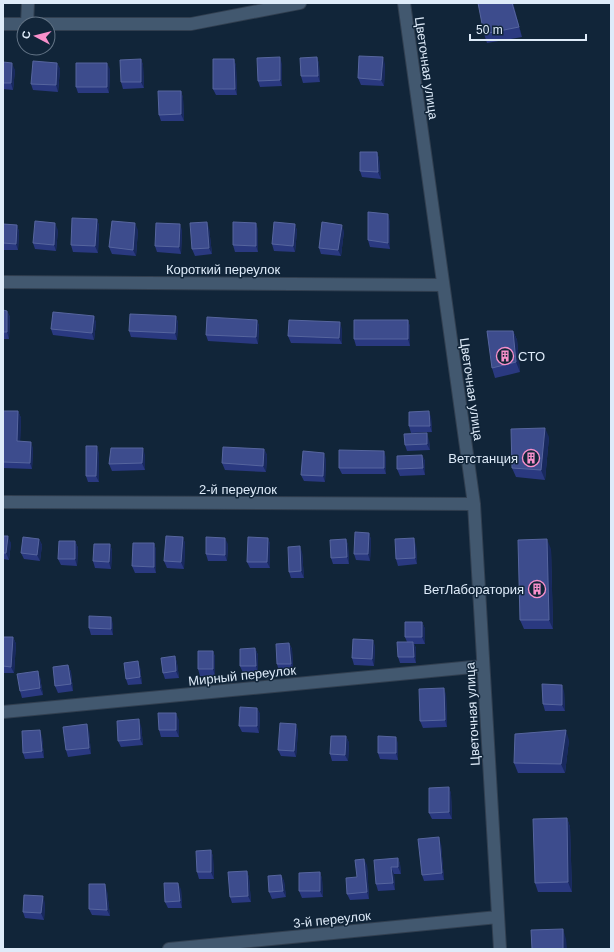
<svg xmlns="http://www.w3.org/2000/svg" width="614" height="952" viewBox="0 0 614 952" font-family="Helvetica,sans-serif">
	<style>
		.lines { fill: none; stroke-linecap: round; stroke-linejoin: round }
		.minor-casing { stroke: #313f50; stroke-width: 14 }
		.minor { stroke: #42586f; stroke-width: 12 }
		.wall { fill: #2a3980 }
		.shaded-wall { fill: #18295e }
		.building { fill: #3d4c8d; stroke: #56659e }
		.labels { text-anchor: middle; stroke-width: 3; stroke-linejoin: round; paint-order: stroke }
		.street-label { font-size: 13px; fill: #deebf9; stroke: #112539 }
		.poi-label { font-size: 13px; fill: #deebf9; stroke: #112539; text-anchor: end }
	</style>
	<rect width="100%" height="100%" fill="#112539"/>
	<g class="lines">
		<!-- minor casing -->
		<g class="minor-casing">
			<path id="minor" d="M404 3 474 504 500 949
				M3 24H191L300 3
				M27 24 28 3
				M3 282 443 285
				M3 502 474 504
				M3 712 483 666
				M169 949 498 917"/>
		</g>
		<!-- minor -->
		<use href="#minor" class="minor"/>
	</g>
	<!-- wall -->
	<path class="wall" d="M513 3 522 37 487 43 484 34Z
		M317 57 319 64 320 82 303 83 301 76Z
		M141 59 143 65 144 88 123 89 121 82Z
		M234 59 236 66 237 95H216L213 89Z
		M3 62 15 70 13 90 3 89Z
		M57 63 60 69 58 92 33 90 31 84Z
		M282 64V86L260 87 258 81Z
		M385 64 384 86 361 85 358 78Z
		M110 69 109 93H78L76 87Z
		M181 91 183 98 184 121H161L159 115Z
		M377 152 379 159 381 179 362 177 360 171Z
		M97 219 99 226 98 253 73 252 71 245Z
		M390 221V249L370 247 368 240Z
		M3 224 17 225 19 232 18 250H3Z
		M295 224 297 231 295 252 274 251 272 244Z
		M209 228 212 254 195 256 192 249Z
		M258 229V252H235L233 245Z
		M58 230 56 251 35 249 33 243Z
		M138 230 136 256 112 254 109 247Z
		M182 230 181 254 157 252 155 246Z
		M344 231 341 256 321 254 319 248Z
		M3 310 7 311 10 317 9 339H3Z
		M94 316 96 323 94 340 53 335 51 329Z
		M176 316 178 323 177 340 131 337 129 331Z
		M257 320 259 326 258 344 208 341 206 335Z
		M408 320 410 327V346H356L354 339Z
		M342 329V344L291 343 288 336Z
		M513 331 517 340 520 372 495 378 492 368Z
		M3 411H18L21 418 20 441 33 448 32 469 3 468Z
		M431 417 432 432 411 433 409 426Z
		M549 437 545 480 516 477 512 468Z
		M429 440 430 450 407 451 405 445Z
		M264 449 267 455 266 472 225 470 222 463Z
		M99 453V482H88L86 476Z
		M145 455V470L112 471 109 464Z
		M422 455 425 461V475L400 476 397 469Z
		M386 457V474H342L339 468Z
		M326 459 325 482 304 481 301 475Z
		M369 533 371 540 370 561 356 560 354 554Z
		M3 536 11 543 9 560 3 559Z
		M183 537 185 544 184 569 167 568 164 561Z
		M268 538 270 544V568H250L247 562Z
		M39 539 42 545 40 561 24 559 21 553Z
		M346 539 348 545 349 564H333L331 558Z
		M75 541 78 548 77 566 61 565 58 559Z
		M154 543 156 550V573H135L132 566Z
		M110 544 112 551 111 569 95 568 93 561Z
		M228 544 227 561H208L206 554Z
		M416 545 417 564 398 566 396 559Z
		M551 549 553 629H524L520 620Z
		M302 552 304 578H291L289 572Z
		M422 622 425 629V644H414L416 648V663H400L398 657 407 642 405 637Z
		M113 624V635H91L89 628Z
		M3 637H13L16 644 14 673H3Z
		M289 643 292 649 293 670 279 671 277 664Z
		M375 646 374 666 354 665 352 658Z
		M255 648 258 655V673H243L240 666Z
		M213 651 215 657V676H200L198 669Z
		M175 656 177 663 179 678 165 679 163 673Z
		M68 665 71 672 73 691 58 693 55 686Z
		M140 667 142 684 128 685 126 679Z
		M40 677 43 695 22 698 20 691Z
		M564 691 565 711H545L543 704Z
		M446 694 447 727 423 728 420 721Z
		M257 708 260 714 259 733 242 732 239 726Z
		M179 720V737H161L159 730Z
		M141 726 143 745 121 747 118 741Z
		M298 730 296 757 281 756 278 750Z
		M89 731 91 754 68 757 66 750Z
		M42 736 44 758 25 759 23 753Z
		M346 736 349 743 348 761H332L330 754Z
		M569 740 565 773H518L514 763Z
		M398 743V760L380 759 378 753Z
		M449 787 451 794 452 819H432L429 813Z
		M567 818 570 827 572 892H538L535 883Z
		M441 844 444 880 424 881 422 875Z
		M211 850 213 857 214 879H199L197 872Z
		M398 858 400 864 401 874H394L395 890 378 891 376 884Z
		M367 865 369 899 350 900 347 894 357 877Z
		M247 871 249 878 251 902 232 903 230 897Z
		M320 872 322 879 323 897 302 898 299 891Z
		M281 875 284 881 286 897 272 899 269 892Z
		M181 889 182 908H168L165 902Z
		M107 891 110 916 92 915 89 909Z
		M45 903 44 920 25 918 23 912Z"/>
	<!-- shaded-wall -->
	<path class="shaded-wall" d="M512 3H513L522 37 519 27Z
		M280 57 282 64V86L280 80Z
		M317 57 319 64 320 82 318 76Z
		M383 57 385 64 384 86 381 80Z
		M141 59 143 65 144 88 141 82Z
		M234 59 236 66 237 95 235 89Z
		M12 63 15 70 13 90 11 83Z
		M57 63 60 69 58 92 56 85Z
		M107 63 110 69 109 93 107 87Z
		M181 91 183 98 184 121 181 114Z
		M377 152 379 159 381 179 378 172Z
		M388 214 390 221V249L388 243Z
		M97 219 99 226 98 253 95 246Z
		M207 222 209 228 212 254 209 248Z
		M55 223 58 230 56 251 54 245Z
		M135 223 138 230 136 256 133 250Z
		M256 223 258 229V252L256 246Z
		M180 224 182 230 181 254 179 247Z
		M295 224 297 231 295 252 293 246Z
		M17 225 19 232 18 250 16 244Z
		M342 225 344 231 341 256 338 250Z
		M7 311 10 317 9 339 7 332Z
		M94 316 96 323 94 340 92 333Z
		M176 316 178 323 177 340 175 333Z
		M257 320 259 326 258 344 256 337Z
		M408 320 410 327V346L408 339Z
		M340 322 342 329V344L339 338Z
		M513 331 517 340 520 372 516 362Z
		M18 411 21 418 20 448 17 441Z
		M429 411 431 417 432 432 430 426Z
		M545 428 549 437 545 480 541 470Z
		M427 433 429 440 430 450 427 444Z
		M31 442 33 448 32 469 30 463Z
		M97 446 99 453V482L96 476Z
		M143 448 145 455V470L142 463Z
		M264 449 267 455 266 472 263 466Z
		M384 451 386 457V474L384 468Z
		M324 453 326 459 325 482 323 476Z
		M422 455 425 461V475L423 468Z
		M369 533 371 540 370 561 368 554Z
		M8 536 11 543 9 560 6 553Z
		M183 537 185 544 184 569 181 562Z
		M225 538 228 544 227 561 225 555Z
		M268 538 270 544V568L267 562Z
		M414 538 416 545 417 564 415 558Z
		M39 539 42 545 40 561 37 555Z
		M346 539 348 545 349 564 347 557Z
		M547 539 551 549 553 629 549 620Z
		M75 541 78 548 77 566 75 559Z
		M154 543 156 550V573L154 567Z
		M110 544 112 551 111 569 109 562Z
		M300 546 302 552 304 578 301 571Z
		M111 617 113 624V635L111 629Z
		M422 622 425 629V644L422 637Z
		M13 637 16 644 14 673 11 667Z
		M373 640 375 646 374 666 372 659Z
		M413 642 416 648V663L414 657Z
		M289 643 292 649 293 670 291 664Z
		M255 648 258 655V673L256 666Z
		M213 651 215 657V676L213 669Z
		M175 656 177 663 179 678 176 671Z
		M138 661 140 667 142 684 140 677Z
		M68 665 71 672 73 691 71 684Z
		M38 671 40 677 43 695 40 688Z
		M562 685 564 691 565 711 562 705Z
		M444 688 446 694 447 727 445 720Z
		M257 708 260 714 259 733 257 726Z
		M176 713 179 720V737L176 730Z
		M139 719 141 726 143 745 140 739Z
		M87 724 89 731 91 754 89 748Z
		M296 724 298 730 296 757 294 751Z
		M40 730 42 736 44 758 42 751Z
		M566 730 569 740 565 773 561 764Z
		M346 736 349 743 348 761 345 755Z
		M396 737 398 743V760L396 753Z
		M449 787 451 794 452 819 449 812Z
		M567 818 570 827 572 892 568 882Z
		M439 837 441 844 444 880 442 873Z
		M211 850 213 857 214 879 211 872Z
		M398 858 400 864 401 874 398 867Z
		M364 859 367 865 369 899 367 892Z
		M391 867 394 874 395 890 393 883Z
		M247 871 249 878 251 902 248 896Z
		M320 872 322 879 323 897 320 891Z
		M281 875 284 881 286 897 283 891Z
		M178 883 181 889 182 908 180 901Z
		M105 884 107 891 110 916 107 910Z
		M43 896 45 903 44 920 41 913Z
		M563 929 566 939 567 949H563Z"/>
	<!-- building -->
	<path class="building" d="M478 3H512L519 27 484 34Z
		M359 56 383 57 381 80 358 78Z
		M280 57V80L258 81 257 58Z
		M317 57 318 76H301L300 58Z
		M141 59V82H121L120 60Z
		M213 59H234L235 89H213Z
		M33 61 57 63 56 85 31 84Z
		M3 62 12 63 11 83H3Z
		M76 63H107V87H76Z
		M158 91H181V114L159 115Z
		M360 152H377L378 172 360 171Z
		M368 212 388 214V243L368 240Z
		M72 218 97 219 95 246 71 245Z
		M35 221 55 223 54 245 33 243Z
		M112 221 135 223 133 250 109 247Z
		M207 222 209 248 192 249 190 223Z
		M233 222 256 223V246L233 245Z
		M274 222 295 224 293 246 272 244Z
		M322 222 342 225 338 250 319 248Z
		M156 223 180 224 179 247 155 246Z
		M3 224 17 225 16 244 3 243Z
		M3 310 7 311V332H3Z
		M53 312 94 316 92 333 51 329Z
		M130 314 176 316 175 333 129 331Z
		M207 317 257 320 256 337 206 335Z
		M289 320 340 322 339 338 288 336Z
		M354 320H408V339H354Z
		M487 331H513L516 362 492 368Z
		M3 411H18L17 441 31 442 30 463 3 462Z
		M429 411 430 426H409V412Z
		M545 428 541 470 512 468 511 429Z
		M427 433V444L405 445 404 434Z
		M86 446H97L96 476H86Z
		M223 447 264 449 263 466 222 463Z
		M111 448H143L142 463 109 464Z
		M339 450 384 451V468H339Z
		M303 451 324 453 323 476 301 475Z
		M422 455 423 468 397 469V456Z
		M355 532 369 533 368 554H354Z
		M3 536H8L6 553H3Z
		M166 536 183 537 181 562 164 561Z
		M23 537 39 539 37 555 21 553Z
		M206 537 225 538V555L206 554Z
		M248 537 268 538 267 562H247Z
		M414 538 415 558 396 559 395 539Z
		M346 539 347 557 331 558 330 540Z
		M547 539 549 620H520L518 540Z
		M59 541H75V559H58Z
		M133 543H154V567L132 566Z
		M94 544H110L109 562 93 561Z
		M300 546 301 571 289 572 288 547Z
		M89 616 111 617V629L89 628Z
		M405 622H422V637H405Z
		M3 637H13L11 667 3 666Z
		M353 639 373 640 372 659 352 658Z
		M397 642H413L414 657H398Z
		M289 643 291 664H277L276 644Z
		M255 648 256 666H240V649Z
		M198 651H213V669H198Z
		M175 656 176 671 163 673 161 658Z
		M138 661 140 677 126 679 124 663Z
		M68 665 71 684 55 686 53 667Z
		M38 671 40 688 20 691 17 674Z
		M542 684 562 685V705L543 704Z
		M444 688 445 720 420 721 419 689Z
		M240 707 257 708V726H239Z
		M158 713H176V730H159Z
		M139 719 140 739 118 741 117 721Z
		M280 723 296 724 294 751 278 750Z
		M87 724 89 748 66 750 63 727Z
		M40 730 42 751 23 753 22 731Z
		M566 730 561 764 514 763 515 734Z
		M331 736H346L345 755 330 754Z
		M378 736 396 737V753H378Z
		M449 787V812L429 813V788Z
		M567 818 568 882 535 883 533 819Z
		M439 837 442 873 422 875 418 839Z
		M211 850V872H197L196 851Z
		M398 858V867H391L393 883 376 884 374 860Z
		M364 859 367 892 347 894 346 878 357 877 355 860Z
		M247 871 248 896 230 897 228 872Z
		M320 872V891H299V873Z
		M281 875 283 891 269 892 268 876Z
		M164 883H178L180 901 165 902Z
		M89 884H105L107 910 89 909Z
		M24 895 43 896 41 913 23 912Z
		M563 929V949H532L531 930Z"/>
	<!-- icons -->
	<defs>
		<g id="building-ring" transform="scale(0.9)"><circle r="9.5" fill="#112539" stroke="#f890cb" stroke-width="1.5"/><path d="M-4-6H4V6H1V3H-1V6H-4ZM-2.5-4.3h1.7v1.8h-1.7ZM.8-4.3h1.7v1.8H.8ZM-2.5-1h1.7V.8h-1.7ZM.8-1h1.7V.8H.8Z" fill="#f890cb"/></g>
	</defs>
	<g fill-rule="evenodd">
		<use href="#building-ring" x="505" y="356"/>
		<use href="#building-ring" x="531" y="458"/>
		<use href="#building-ring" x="537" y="589"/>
	</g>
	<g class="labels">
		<!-- street labels -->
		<g class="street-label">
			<text transform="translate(427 68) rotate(82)" y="5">Цветочная улица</text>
			<text x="223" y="274">Короткий переулок</text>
			<text transform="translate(472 389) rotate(82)" y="5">Цветочная улица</text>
			<text x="238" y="494">2-й переулок</text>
			<text transform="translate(242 675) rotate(-6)" y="5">Мирный переулок</text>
			<text transform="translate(472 714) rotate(-93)" y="5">Цветочная улица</text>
			<text transform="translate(332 919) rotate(-6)" y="5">3-й переулок</text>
		</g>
		<!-- poi labels -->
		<g class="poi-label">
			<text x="518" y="361" text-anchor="start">CTO</text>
			<text x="518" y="463">Ветстанция</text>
			<text x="524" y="594">ВетЛаборатория</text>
		</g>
	</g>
	<!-- border -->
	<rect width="614" height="952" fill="none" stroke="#deebf9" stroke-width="8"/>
	<!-- north arrow -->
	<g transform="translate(36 36) rotate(277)"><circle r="19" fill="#112539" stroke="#637486"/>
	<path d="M0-3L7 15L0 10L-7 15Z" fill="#f890cb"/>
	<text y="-6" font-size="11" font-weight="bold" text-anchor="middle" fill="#deebf9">С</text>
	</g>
	<!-- scale -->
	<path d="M470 34v6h116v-6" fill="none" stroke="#deebf9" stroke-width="2"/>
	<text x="476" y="34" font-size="12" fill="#deebf9" stroke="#112539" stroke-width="3" paint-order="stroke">50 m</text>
</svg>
